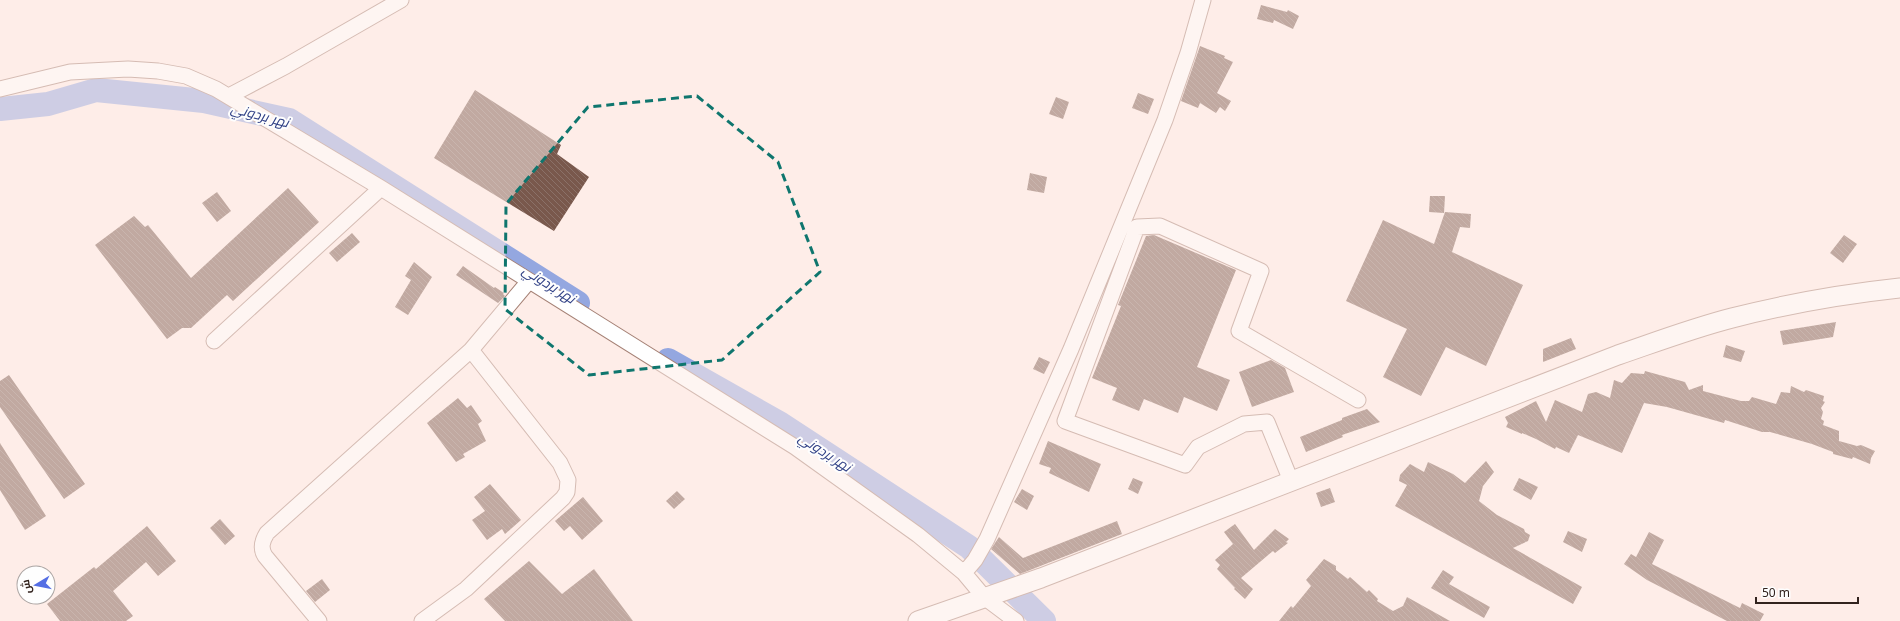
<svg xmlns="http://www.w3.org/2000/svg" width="1900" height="621" viewBox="0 0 1900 621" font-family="'Noto Sans',Cairo,sans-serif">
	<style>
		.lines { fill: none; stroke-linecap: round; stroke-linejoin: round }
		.river { stroke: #94a7e0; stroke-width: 24 }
		.building { fill: url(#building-back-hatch) }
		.minor-casing { stroke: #a58175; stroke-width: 17 }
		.major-casing { stroke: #a58175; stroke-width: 21 }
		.minor { stroke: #fff; stroke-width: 15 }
		.major { stroke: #fff; stroke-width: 19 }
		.marked { fill: none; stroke: #0f766e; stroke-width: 3; stroke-dasharray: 8 5; stroke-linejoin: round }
		.labels { text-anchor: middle; stroke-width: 4; stroke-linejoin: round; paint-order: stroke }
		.water-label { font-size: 14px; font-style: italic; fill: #314186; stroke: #fefefe }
	</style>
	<defs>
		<pattern id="building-back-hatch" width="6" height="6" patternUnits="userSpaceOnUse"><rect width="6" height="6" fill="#79584c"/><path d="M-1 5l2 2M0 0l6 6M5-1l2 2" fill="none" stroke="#8b7168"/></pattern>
	</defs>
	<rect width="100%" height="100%" fill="#feede8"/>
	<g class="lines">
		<!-- river -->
		<path class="river" d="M0 109 48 104 96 90 204 101 289 120 578 303
			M668 360 781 424 969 547 1044 621"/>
	</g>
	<!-- building -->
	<path class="building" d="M1261 5 1287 12 1288 10 1299 16 1293 29 1274 20 1273 23 1257 19Z
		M1200 46 1225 56 1224 58 1233 62 1217 93 1231 101 1225 111 1220 107 1216 113 1200 103 1198 108 1181 101Z
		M475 90 561 145 557 154 589 177 554 231 434 158Z
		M1138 93 1154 99 1148 114 1132 108Z
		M1056 97 1069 102 1063 119 1049 114Z
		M1030 173 1047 177 1044 193 1027 190Z
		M288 188 319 222 233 301 227 295 191 328H182L167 339 95 245 134 216 145 227 148 225 191 278Z
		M217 192 231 211 217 222 202 203Z
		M1430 196H1445L1444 213 1429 212Z
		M1445 212 1471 214 1470 228 1460 227 1452 252 1523 285 1486 366 1446 347 1421 396 1383 377 1407 329 1346 301 1383 220 1434 244Z
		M352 233 360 242 337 262 329 253Z
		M1154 235 1236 270 1197 367 1230 380 1217 411 1184 397 1178 413 1144 399 1139 411 1112 400 1117 388 1092 378 1121 306 1118 305 1146 236Z
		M1844 235 1857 244 1843 263 1830 253Z
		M414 262 432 277 408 315 395 307 411 280 405 276Z
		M463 266 494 288 495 287 504 293 503 294 505 296 498 303 456 275Z
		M1836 322 1833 337 1783 345 1780 331Z
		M1571 338 1576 349 1543 362V349Z
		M1726 345 1745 351 1741 362 1723 357Z
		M1039 357 1050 362 1044 374 1033 369Z
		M1271 360 1285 368 1294 392 1252 407 1239 372Z
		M1645 371 1685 382 1689 390 1703 385V391L1741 401H1749L1752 397 1776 404 1781 392 1790 393 1791 386 1804 392 1806 390 1824 396 1823 401 1825 402 1821 408 1823 412 1821 419 1824 421 1823 425 1839 431V441L1857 446 1861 445 1875 451 1871 458 1870 464 1853 457 1852 459 1833 454V452L1812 444 1770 432H1762L1725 420 1724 423 1667 407 1644 403 1622 453 1578 435 1569 453 1556 447 1555 449 1536 439 1522 433V434L1506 427 1508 423 1505 417 1536 401 1546 422 1555 400 1582 412 1588 394 1596 392 1610 398 1614 380 1622 383 1631 373 1644 374Z
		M9 375 85 484 64 499 0 407V381Z
		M458 398 467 408 471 405 482 421 478 424 486 441 463 454 465 457 456 462 427 423Z
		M1367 409 1380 422 1342 435 1343 437 1306 452 1300 437 1342 420V418Z
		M1048 441 1101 464 1089 492 1049 473 1051 468 1039 464Z
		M0 443 46 516 25 530 0 490Z
		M1486 461 1494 472 1483 486 1479 501 1497 515 1524 529 1525 532 1530 535 1528 541 1513 548 1582 587 1573 604 1395 506 1407 485 1399 481 1400 475 1410 464 1424 472 1428 462 1453 474 1465 483Z
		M1133 478 1143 482 1138 494 1128 489Z
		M1519 478 1538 487 1531 500 1513 490Z
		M490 484 521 520 505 534 502 529 487 540 472 520 485 511 474 497Z
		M1330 488 1335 502 1321 507 1316 493Z
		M1022 489 1034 496 1027 510 1014 502Z
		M677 491 685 499 674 509 666 501Z
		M583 497 603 521 582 540 570 526 564 531 555 521Z
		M220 519 235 536 225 545 210 528Z
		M1117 521 1122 534 1020 574 991 549 999 537 1023 558Z
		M1235 524 1254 550 1275 529 1289 539 1286 542 1288 543 1275 553 1273 551 1241 578 1253 589 1245 599 1234 589 1235 588 1217 569 1220 565 1215 560 1233 544 1224 532Z
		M147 526 176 561 158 576 146 562 113 591 133 616 126 621H60L47 604 94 567 96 569Z
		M1568 531 1587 539 1582 552 1563 542Z
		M1649 532 1664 540 1652 564 1740 608 1742 603 1764 614 1760 621H1727L1647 580 1624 564 1631 554 1636 557Z
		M1324 559 1336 566V570L1348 579 1350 577 1367 592 1369 590 1378 599 1377 601 1393 611 1403 606 1407 597 1450 621H1279L1291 606 1293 608 1311 586 1306 580Z
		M529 561 562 594 594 569 633 621H505L484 599Z
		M1443 570 1454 577 1449 584 1490 607 1484 618 1431 588Z
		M322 579 330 590 315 602 306 591Z"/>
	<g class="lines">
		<!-- minor casing -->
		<g class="minor-casing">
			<path id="minor" d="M0 89 70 72 128 69 158 71 186 76 216 89 381 188 795 447 918 535 964 573 984 597 1016 621
				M229 96 286 66 401 0
				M214 341 381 188
				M1291 481 1267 422 1244 424 1198 447 1185 465 1065 421 1137 227 1160 226 1261 271 1239 331 1358 400
				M964 573 975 560 987 539 1071 349 1165 120 1188 53 1203 0
				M319 621 265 556C260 548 262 541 267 533L471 350 529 281
				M422 621 466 589 563 498 567 492 568 480 560 463 471 350"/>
		</g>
		<!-- major casing -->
		<g class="major-casing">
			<path id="major" d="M918 621 1041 578 1618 355C1656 342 1693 328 1732 318 1787 304 1844 294 1900 288"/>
		</g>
		<!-- minor -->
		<use href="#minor" class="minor"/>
		<!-- major -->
		<use href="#major" class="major"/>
	</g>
	<!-- marked area -->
	<path d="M0 0H1900V621H0ZM697 96 778 162 820 272 722 360 589 375 505 309 506 204 588 107Z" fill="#feede8" fill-opacity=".55" fill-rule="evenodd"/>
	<path class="marked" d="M697 96 778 162 820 272 722 360 589 375 505 309 506 204 588 107Z"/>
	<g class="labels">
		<!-- water labels -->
		<g class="water-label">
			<text transform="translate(260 115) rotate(15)" y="5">نهر بردوني</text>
			<text transform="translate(549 284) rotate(32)" y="5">نهر بردوني</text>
			<text transform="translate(825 452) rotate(33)" y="5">نهر بردوني</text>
		</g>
	</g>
	<!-- north arrow -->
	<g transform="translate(36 585) rotate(260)"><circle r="19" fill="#fefefe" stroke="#aca6a4"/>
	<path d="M0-3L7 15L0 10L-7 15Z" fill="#546ee4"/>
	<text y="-6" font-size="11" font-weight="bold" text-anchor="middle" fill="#32231e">ش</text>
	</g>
	<!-- scale -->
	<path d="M1756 597v6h102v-6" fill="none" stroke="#32231e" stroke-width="2"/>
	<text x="1762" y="597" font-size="12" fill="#32231e" stroke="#fefefe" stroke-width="3" paint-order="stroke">50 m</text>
</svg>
